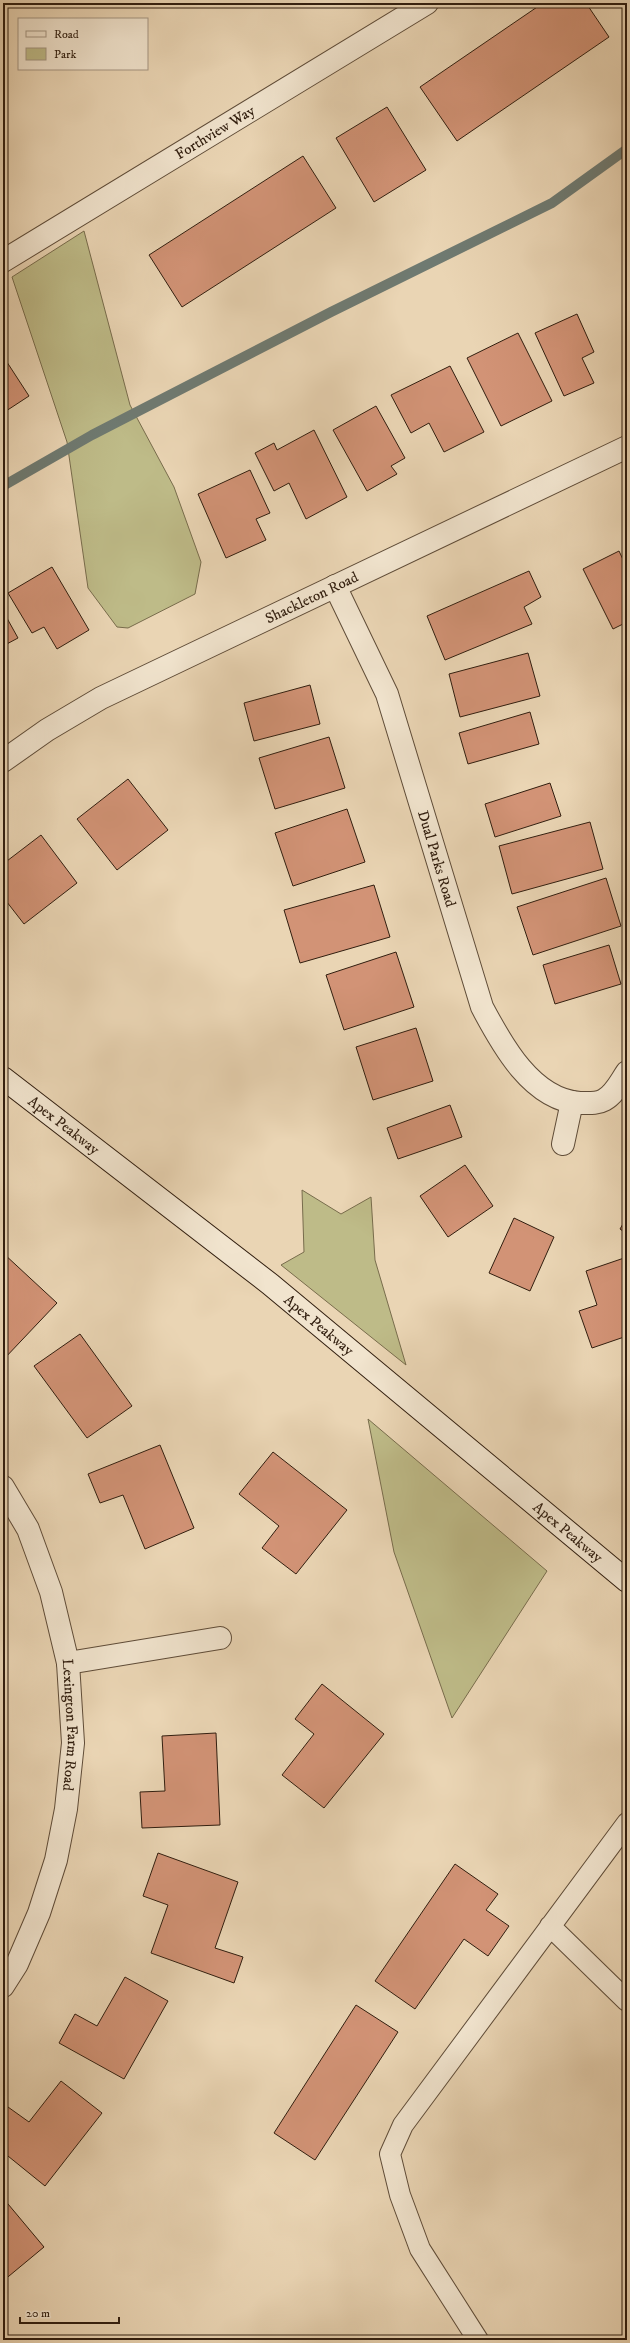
<svg xmlns="http://www.w3.org/2000/svg" width="630" height="2343" viewBox="0 0 630 2343" font-family="'IM FELL DW Pica',serif">
	<style>
		.green { fill: #bebb88; stroke: #786c4c }
		.lines { fill: none; stroke-linecap: round; stroke-linejoin: round }
		.stream { stroke: #6f7a71; stroke-width: 10 }
		.building { fill: #d29376; stroke: #311e0f }
		.lane-casing { stroke: #5f4c38; stroke-width: 22 }
		.street-casing { stroke: #5f4c38; stroke-width: 24 }
		.secondary-casing { stroke: #311e0f; stroke-width: 24 }
		.lane { stroke: #f1e4ce; stroke-width: 20 }
		.street { stroke: #f1e4ce; stroke-width: 22 }
		.secondary { stroke: #f1e4ce; stroke-width: 22 }
		.labels { text-anchor: middle; stroke-width: 3; stroke-linejoin: round; paint-order: stroke }
		.street-label { font-size: 15px; fill: #311e0f; stroke: #f1e4ce }
	</style>
	<rect width="100%" height="100%" fill="#ead5b4"/>
	<filter id="stains"><feTurbulence type="fractalNoise" baseFrequency=".005" numOctaves="4"/><feColorMatrix values="0 0 0 0 .2 0 0 0 0 .09 0 0 0 0 .02 0 0 0 .5 -.17"/></filter>
	<radialGradient id="worn" r=".72"><stop offset=".6" stop-color="#630" stop-opacity="0"/><stop offset="1" stop-color="#630" stop-opacity=".3"/></radialGradient>
	<!-- green -->
	<path class="green" d="M84 231 130 405 174 487 201 562 195 594 128 628 117 627 88 588 67 442 12 277Z
		M302 1190 341 1214 371 1197 375 1260 406 1365 281 1265 304 1252Z
		M368 1419 547 1571 452 1718 394 1552Z"/>
	<g class="lines">
		<!-- stream -->
		<path class="stream" d="M3 486 92 435 331 312 552 203 627 149"/>
	</g>
	<!-- building -->
	<path class="building" d="M543 3H586L609 37 457 141 420 87Z
		M387 107 426 170 374 202 336 138Z
		M303 156 336 208 182 307 149 255Z
		M577 314 594 352 582 358 594 383 564 396 535 333Z
		M518 333 552 401 501 426 467 358Z
		M3 356 29 396 3 413Z
		M450 366 484 432 444 452 429 423 411 433 391 395Z
		M376 406 405 458 391 466 397 474 367 491 333 430Z
		M314 430 347 497 306 519 289 483 274 491 255 453 274 443 277 450Z
		M250 470 270 513 256 519 266 540 226 558 198 494Z
		M619 551 627 568V622L613 629 583 569Z
		M52 567 89 630 57 649 44 627 32 633 8 593Z
		M529 571 541 597 524 607 532 624 445 660 427 616Z
		M3 611 18 638 3 646Z
		M528 653 540 696 460 717 449 674Z
		M310 685 320 724 254 741 244 703Z
		M530 712 539 744 468 764 459 733Z
		M329 737 345 788 275 809 259 758Z
		M128 779 168 830 117 870 77 819Z
		M550 783 561 816 495 837 485 804Z
		M347 809 365 862 293 886 275 833Z
		M590 822 603 869 512 894 499 846Z
		M41 835 77 883 24 924 3 897V864Z
		M606 878 621 926 533 955 517 907Z
		M374 885 390 937 300 963 284 910Z
		M609 945 621 984 555 1004 543 965Z
		M396 952 414 1007 344 1030 326 975Z
		M416 1028 433 1081 373 1100 356 1047Z
		M450 1105 462 1137 398 1159 387 1128Z
		M465 1165 493 1206 448 1237 420 1196Z
		M627 1217V1234L620 1229Z
		M514 1218 554 1237 530 1291 489 1273Z
		M3 1253 57 1303 3 1360Z
		M627 1257V1336L592 1348 579 1311 597 1305 586 1271Z
		M80 1334 132 1406 87 1438 34 1366Z
		M160 1445 194 1528 145 1549 123 1495 100 1503 88 1474Z
		M273 1452 347 1510 296 1574 262 1548 279 1526 239 1494Z
		M322 1684 384 1734 324 1808 282 1775 314 1734 295 1719Z
		M216 1733 220 1825 142 1828 140 1792 165 1791 162 1736Z
		M158 1853 238 1882 215 1948 243 1957 234 1983 151 1953 168 1905 143 1896Z
		M455 1864 498 1894 486 1910 509 1926 488 1956 464 1939 415 2009 375 1981Z
		M125 1977 168 2001 124 2079 59 2043 75 2014 97 2026Z
		M356 2005 398 2032 315 2160 274 2133Z
		M61 2081 102 2113 45 2186 3 2152V2114L8 2107 29 2122Z
		M3 2198 44 2247 3 2281Z"/>
	<g class="lines">
		<!-- lane casing -->
		<g class="lane-casing">
			<path id="lane" d="M550 1926 627 2001
				M478 2340 420 2249 400 2195 390 2154 403 2125 627 1823"/>
		</g>
		<!-- street casing -->
		<g class="street-casing">
			<g id="street">
				<path id="s1" d="M3 261 427 3"/>
				<path id="s2" d="M335 586 387 694 482 1007C502 1045 532 1100 580 1103 588 1103 597 1104 604 1100 615 1094 620 1082 627 1072"/>
				<path id="s3" d="M3 761 47 730 101 698 627 447"/>
				<path d="M563 1144 572 1102"/>
				<path id="s4" d="M3 1487 28 1529 51 1592 68 1663 73 1743 66 1809 56 1860 39 1913 17 1964 3 1986"/>
				<path d="M68 1663 220 1638"/>
			</g>
		</g>
		<!-- secondary casing -->
		<g class="secondary-casing">
			<g id="secondary">
				<path id="s5" d="M3 1078 270 1284 627 1581"/>
			</g>
		</g>
		<!-- lane -->
		<use href="#lane" class="lane"/>
		<!-- street -->
		<use href="#street" class="street"/>
		<!-- secondary -->
		<use href="#secondary" class="secondary"/>
	</g>
	<g class="labels">
		<!-- street labels -->
		<g class="street-label">
			<text dy="5" stroke="none"><textPath href="#s1" startOffset="248">Forthview Way</textPath></text>
			<text dy="5" stroke="none"><textPath href="#s3" startOffset="350">Shackleton Road</textPath></text>
			<text dy="5" stroke="none"><textPath href="#s2" startOffset="292">Dual Parks Road</textPath></text>
			<text dy="5" stroke="none"><textPath href="#s5" startOffset="77">Apex Peakway</textPath></text>
			<text dy="5" stroke="none"><textPath href="#s5" startOffset="401">Apex Peakway</textPath></text>
			<text dy="5" stroke="none"><textPath href="#s5" startOffset="725">Apex Peakway</textPath></text>
			<text dy="5" stroke="none"><textPath href="#s4" startOffset="251">Lexington Farm Road</textPath></text>
		</g>
	</g>
	<!-- margin -->
	<rect width="630" height="2343" fill="none" stroke="#ead5b4" stroke-width="16"/>
	<rect x="4" y="4" width="622" height="2335" fill="none" stroke="#311e0f" stroke-width="2"/>
	<rect x="8" y="8" width="614" height="2327" fill="none" stroke="#311e0f"/>
	<!-- legend -->
	<rect x="18" y="18" width="130" height="52" fill="#f1e4ce" stroke="#a49582"/>
	<rect x="26" y="31" width="20" height="6" fill="#f1e4ce" stroke="#a49582"/>
	<text x="54" y="38" font-size="12" fill="#311e0f">Road</text>
	<rect x="26" y="48" width="20" height="12" fill="#bebb88" stroke="#a49582"/>
	<text x="54" y="58" font-size="12" fill="#311e0f">Park</text>
	<!-- scale -->
	<path d="M20 2317v6h99v-6" fill="none" stroke="#311e0f" stroke-width="2"/>
	<text x="26" y="2317" font-size="12" fill="#311e0f" stroke="#f1e4ce" stroke-width="3" paint-order="stroke">20 m</text>
	<rect width="100%" height="100%" filter="url(#stains)"/>
	<rect width="100%" height="100%" fill="url(#worn)"/>
</svg>
